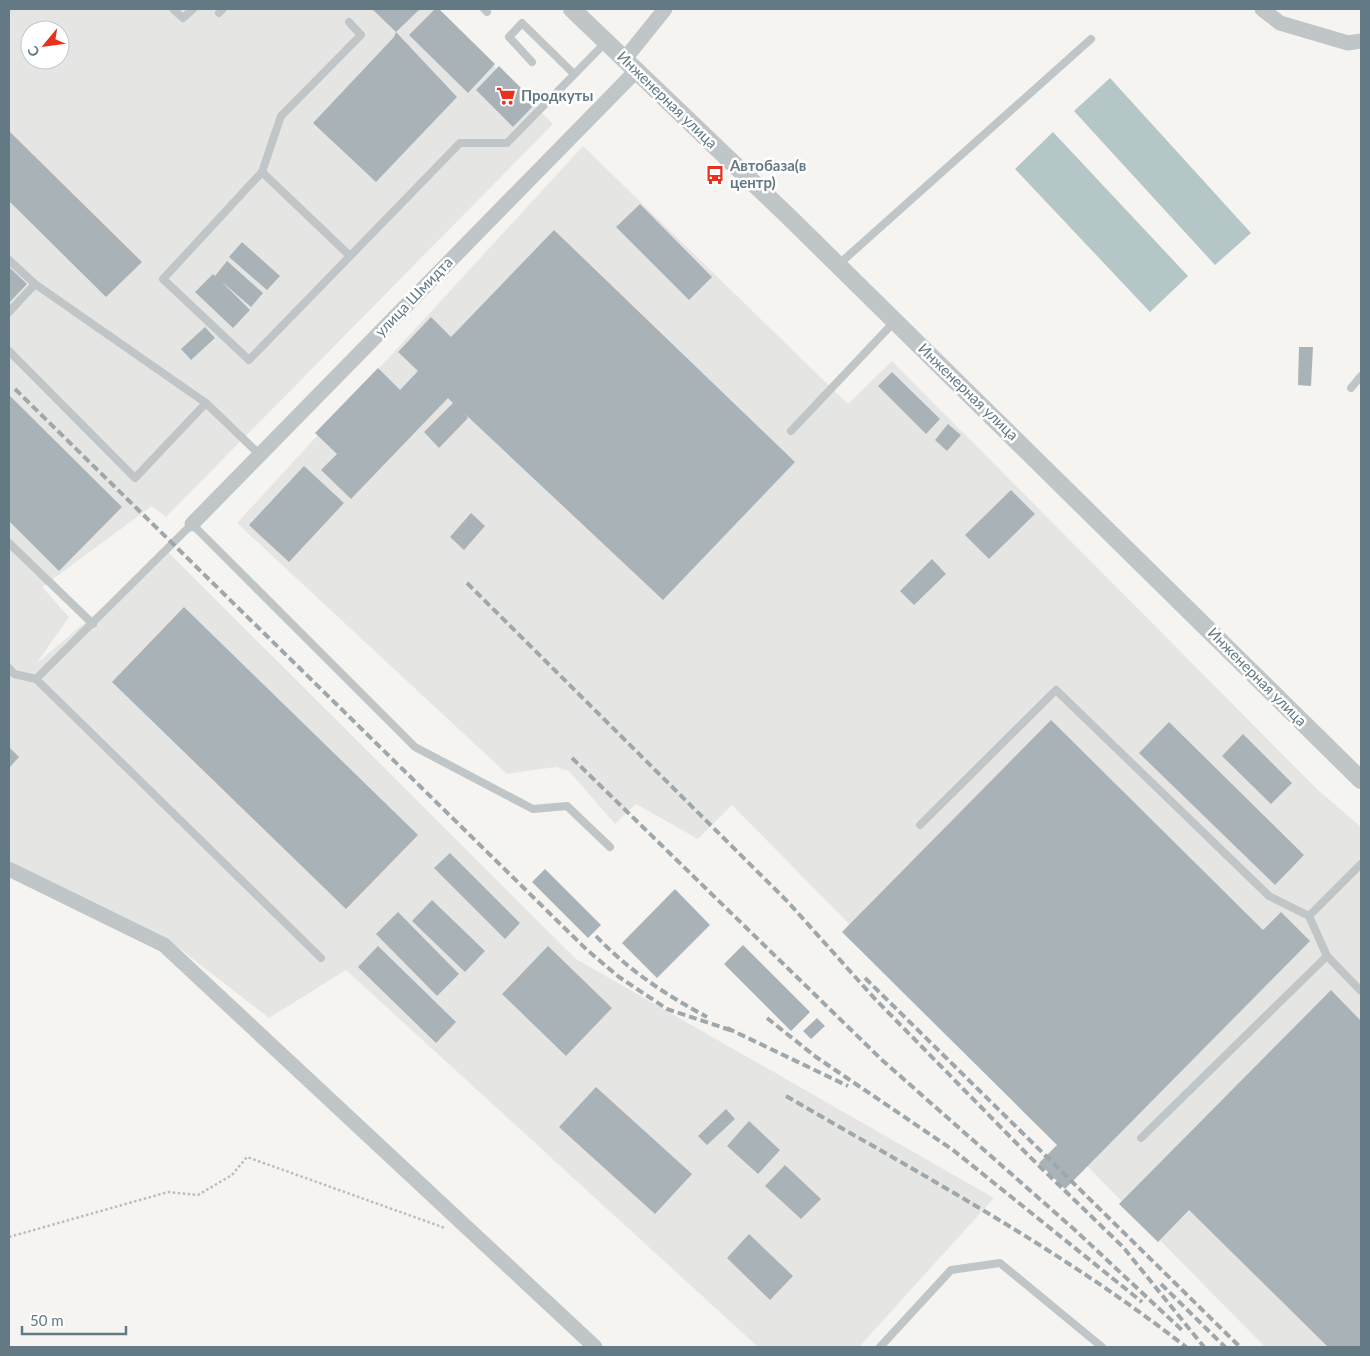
<svg xmlns="http://www.w3.org/2000/svg" width="1370" height="1356" viewBox="0 0 1370 1356" font-family="Lato,sans-serif">
	<style>
		.built { fill: #e5e6e4; fill-rule: evenodd }
		.water { fill: #b5c6c7 }
		.building { fill: #a9b3b7 }
		.lines { fill: none; stroke-linecap: round; stroke-linejoin: round }
		.path { stroke: #babdbf; stroke-width: 2.5; stroke-dasharray: 2.5 2.5; stroke-linecap: butt }
		.service { stroke: #c0c5c7; stroke-width: 8 }
		.minor { stroke: #c0c5c7; stroke-width: 15 }
		.tertiary { stroke: #c0c5c7; stroke-width: 18 }
		.rail { stroke: #9ea7ab; stroke-width: 4; stroke-dasharray: 8 4; stroke-linecap: butt }
		.labels { text-anchor: middle; stroke-width: 5; stroke-linejoin: round; paint-order: stroke }
		.poi-label { font-size: 15px; font-weight: bold; fill: #637983; stroke: #fff; text-anchor: start }
		.street-label { font-size: 15px; fill: #637983; stroke: #fff }
	</style>
	<rect width="100%" height="100%" fill="#f5f4f1"/>
	<!-- built -->
	<path class="built" d="M9 9H435L553 124 166 517 152 506 42 587 69 617 36 664 168 552 576 959 994 1198 859 1347H758L346 970 269 1018 171 942 9 860ZM30 30H60V60H30Z
		M583 146 848 404 892 361 1317 789 1361 827V1347H1265L732 805 698 839 636 804 615 824 569 771 556 767 507 774 237 523Z"/>
	<!-- water -->
	<path class="water" d="M1110 78 1251 233 1215 265 1074 111Z
		M1053 132 1188 276 1150 312 1015 169Z"/>
	<!-- building -->
	<path class="building" d="M372 9H420L396 32Z
		M435 9H439L495 64 468 93 409 35Z
		M396 32 457 97 376 182 313 123 394 37Z
		M499 66 536 103 513 127 476 90Z
		M9 131 142 262 106 297 9 201Z
		M640 204 712 277 689 300 616 227Z
		M554 230 795 462 663 600 465 414 468 418 439 448 424 432 453 403 448 398 351 499 321 470 337 454 315 433 378 368 400 390 418 371 398 352 431 317 451 337Z
		M242 242 280 276 267 290 229 257Z
		M227 261 263 293 251 307 221 281 250 310 233 328 195 292 213 274 215 276Z
		M9 267 27 284 9 303Z
		M205 327 215 338 191 360 181 349Z
		M1299 347H1313L1311 386 1298 385Z
		M892 372 940 419 926 434 878 386Z
		M9 395 122 507 59 571 9 521Z
		M948 424 961 435 947 451 935 440Z
		M304 466 344 503 289 562 249 525Z
		M1011 490 1035 514 989 559 965 535Z
		M471 513 485 526 464 550 450 537Z
		M932 559 946 574 914 605 900 591Z
		M184 607 418 835 346 909 112 682Z
		M1051 720 1263 930 1281 912 1310 941 1065 1189 1039 1163 1057 1145 842 932Z
		M1169 722 1304 855 1275 885 1139 753Z
		M1243 734 1292 783 1271 804 1222 756Z
		M9 747 19 757 9 768Z
		M450 853 520 923 505 939 434 868Z
		M545 869 601 925 588 938 532 882Z
		M675 889 710 925 657 978 622 943Z
		M432 900 485 951 465 972 412 921Z
		M398 912 459 974 437 996 376 934Z
		M743 945 810 1012 791 1031 724 964Z
		M378 946 456 1022 436 1043 358 967Z
		M548 946 612 1008 566 1056 502 994Z
		M1331 990 1361 1021V1347H1328L1189 1210 1158 1242 1119 1204Z
		M817 1018 825 1026 811 1039 803 1031Z
		M596 1087 692 1174 655 1214 559 1127Z
		M726 1109 735 1119 707 1145 698 1136Z
		M749 1121 780 1150 758 1174 727 1146Z
		M785 1165 821 1199 801 1219 765 1186Z
		M749 1234 793 1276 770 1300 727 1258Z"/>
	<g class="lines">
		<!-- path -->
		<path class="path" d="M9 1237 168 1192 198 1195 232 1175 247 1157 445 1228"/>
		<!-- service -->
		<path class="service" d="M173 9 183 18 193 9
			M484 9 487 12
			M219 13 223 9
			M349 22 361 35 281 116 262 172 163 279 249 360 460 143H507L606 42
			M532 62 509 37 522 23 574 74
			M262 172 350 256
			M9 260 35 284 206 403 259 454
			M838 265 1091 39
			M9 312 35 284
			M9 351 135 478 206 403
			M1351 388 1361 376
			M791 431 895 321
			M9 543 93 624
			M9 668 14 674 36 679
			M920 825 1056 690 1269 896 1309 916
			M1327 956 1361 991
			M321 958 36 679 192 524 415 747 533 809 567 806 610 847
			M1141 1138 1327 956 1309 916 1361 864
			M880 1347 951 1270 1000 1263 1102 1347"/>
		<!-- minor -->
		<path class="minor" d="M1262 9 1280 23 1348 43 1361 41
			M624 60 665 9
			M192 524 636 71
			M9 869 164 945 595 1347"/>
		<!-- tertiary -->
		<path class="tertiary" d="M572 9 789 217 1361 780"/>
		<!-- rail -->
		<path class="rail" d="M15 389 587 950 619 977 667 1009 733 1031
			M467 583 788 902 875 999 1029 1156 1123 1247 1204 1347
			M572 758 882 1060 1076 1231 1184 1332
			M596 936C628 970 666 995 707 1017
			M865 978 1240 1347
			M767 1018 816 1057 953 1150 1142 1302
			M727 1028 848 1086
			M786 1096C922 1175 1062 1250 1186 1347
			M1161 1284 1225 1347"/>
	</g>
	<!-- icons -->
	<defs>
		<g id="supermarket-bare" transform="scale(1.5)"><path d="M-6-5.5h2.5l.6 2H6L4.5 2H-2.5L-4.4-4H-6ZM-1.5 3.2a1.3 1.3 0 1 0 .1 0ZM3 3.2a1.3 1.3 0 1 0 .1 0Z" fill="#e7321f" stroke="#fff" stroke-width="2.5" paint-order="stroke"/></g>
		<g id="bus-bare" transform="scale(1.5)"><path d="M-5-6H5V4H4V6H2V4H-2V6H-4V4H-5ZM-3.5-4V0h7V-4ZM-3.5 1.2v1.5H-2V1.2ZM2 1.2v1.5H3.5V1.2Z" fill="#e7321f" stroke="#fff" stroke-width="2.5" paint-order="stroke"/></g>
	</defs>
	<g fill-rule="evenodd">
		<use href="#supermarket-bare" x="506" y="96"/>
		<use href="#bus-bare" x="715" y="175"/>
	</g>
	<g class="labels">
		<!-- poi labels -->
		<g class="poi-label">
			<text x="521" y="101">Продкуты</text>
			<text x="730" y="171">Автобаза(в<tspan x="730" dy="17">центр)</tspan></text>
		</g>
		<!-- street labels -->
		<g class="street-label">
			<text transform="translate(667 100) rotate(44)" y="5">Инженерная улица</text>
			<text transform="translate(414 297) rotate(-46)" y="5">улица Шмидта</text>
			<text transform="translate(968 392) rotate(44)" y="5">Инженерная улица</text>
			<text transform="translate(1257 677) rotate(45)" y="5">Инженерная улица</text>
		</g>
	</g>
	<!-- border -->
	<rect width="1370" height="1356" fill="none" stroke="#637983" stroke-width="20"/>
	<!-- north arrow -->
	<g transform="translate(45 45) rotate(241)"><circle r="24" fill="#ffffff" stroke="#c1c9cd"/>
	<path d="M0-4L9 19L0 12L-9 19Z" fill="#e7321f"/>
	<text y="-8" font-size="14" font-weight="bold" text-anchor="middle" fill="#637983">С</text>
	</g>
	<!-- scale -->
	<path d="M22 1326v8h104v-8" fill="none" stroke="#637983" stroke-width="2.5"/>
	<text x="30" y="1326" font-size="15" fill="#637983" stroke="#ffffff" stroke-width="4" paint-order="stroke">50 m</text>
</svg>
